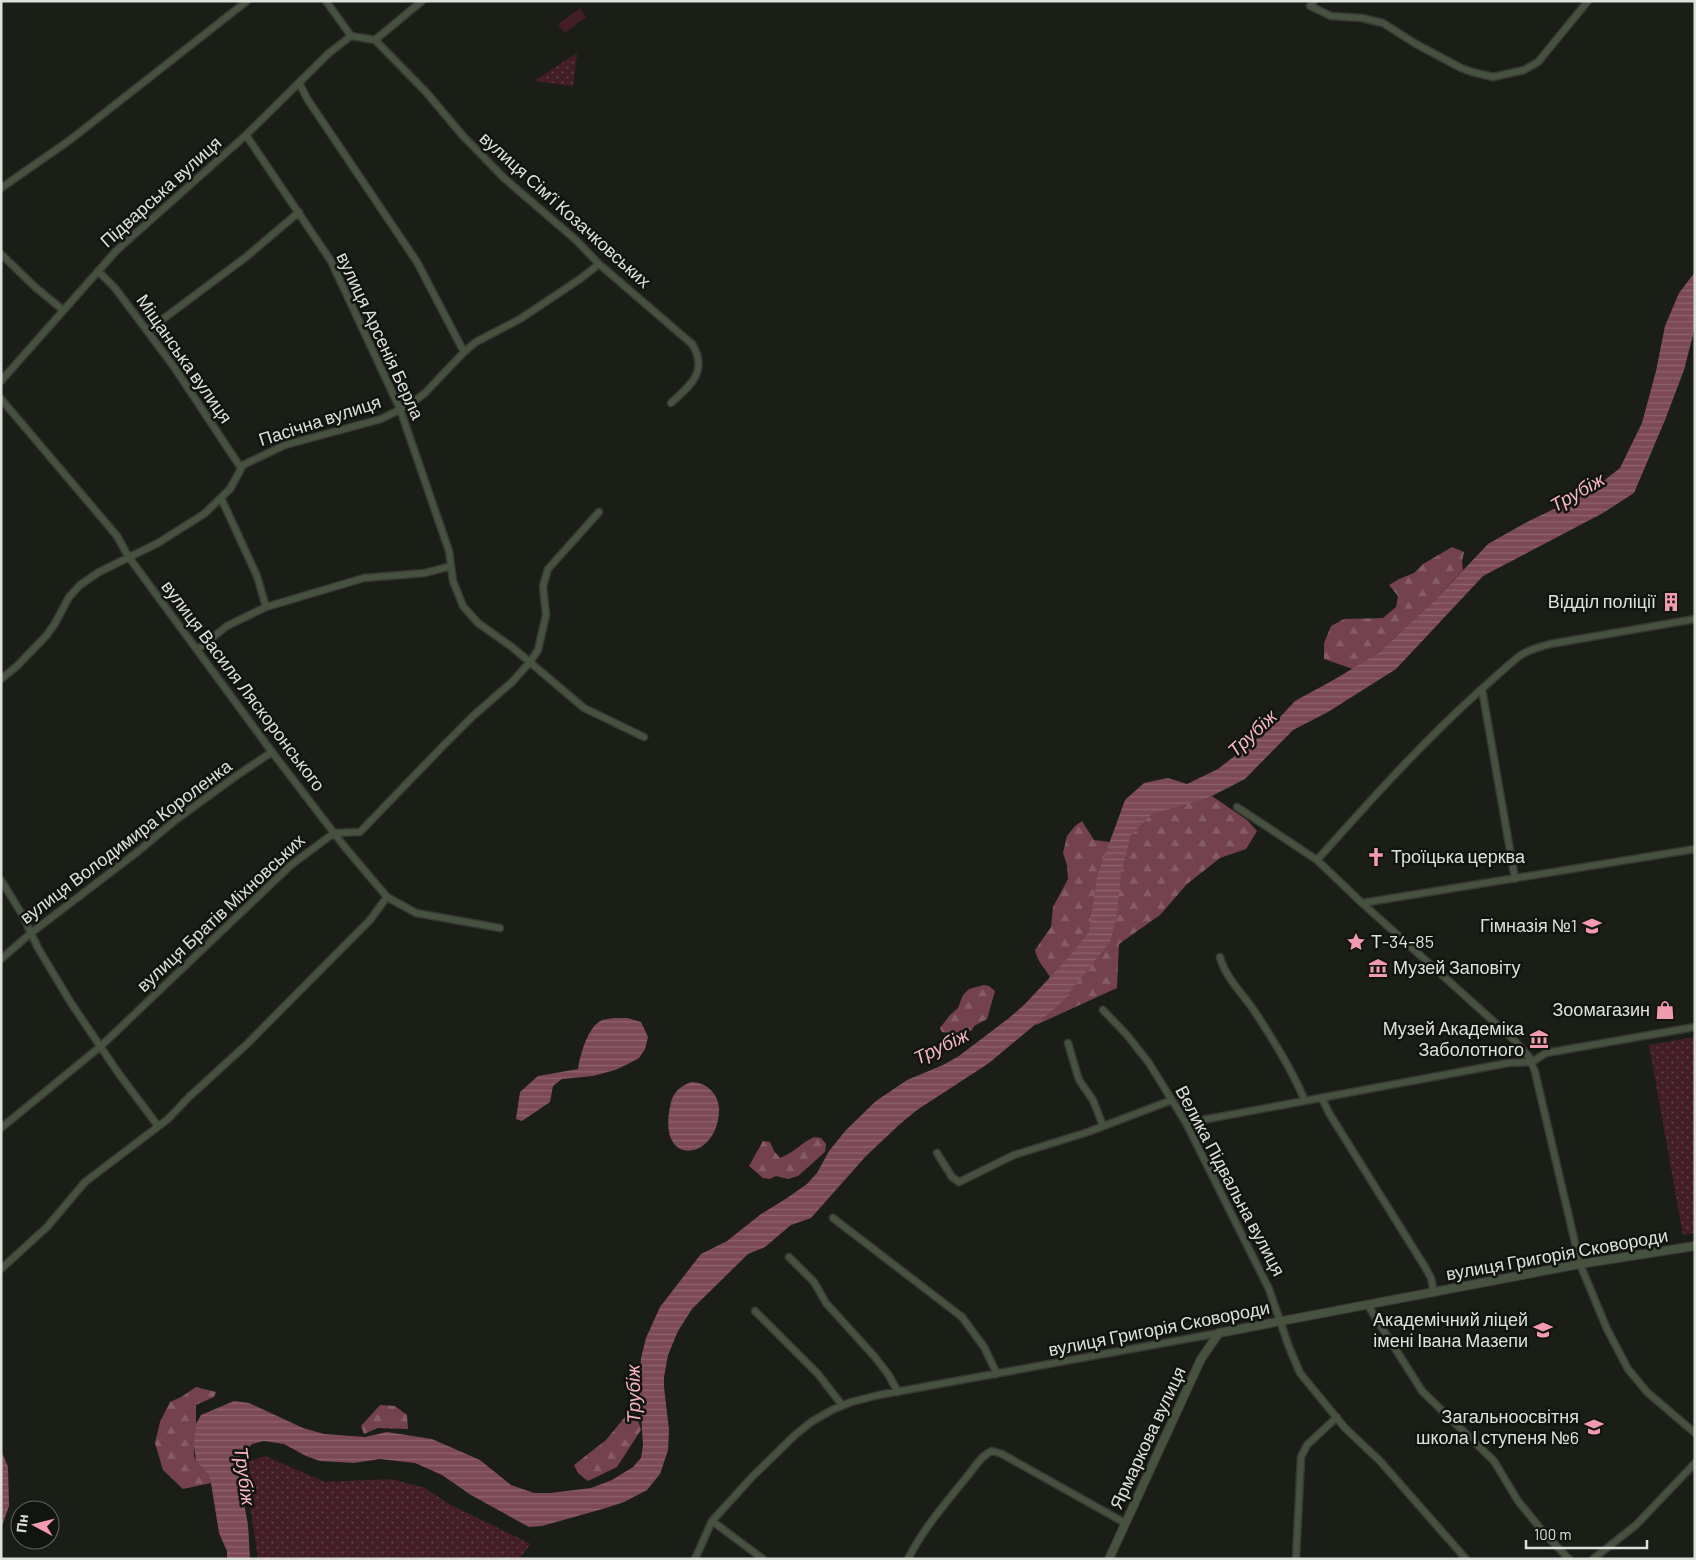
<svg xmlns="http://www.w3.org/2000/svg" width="1696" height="1560" viewBox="0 0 1696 1560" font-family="Barlow,sans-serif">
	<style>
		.grass { fill: url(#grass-dots) }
		.forest { fill: url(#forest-firs) }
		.garden { fill: #431e28 }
		.water { fill: url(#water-rules) }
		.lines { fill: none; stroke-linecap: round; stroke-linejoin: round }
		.minor-casing { stroke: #363933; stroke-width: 9 }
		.tertiary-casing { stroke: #363933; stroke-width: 10 }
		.minor { stroke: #47513f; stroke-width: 6 }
		.tertiary { stroke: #47513f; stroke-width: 8 }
		.labels { text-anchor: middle; stroke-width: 5; stroke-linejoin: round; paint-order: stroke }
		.street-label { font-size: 18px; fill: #dee0dc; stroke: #12150f }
		.poi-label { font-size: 18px; fill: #dee0dc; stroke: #12150f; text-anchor: end }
		.water-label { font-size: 19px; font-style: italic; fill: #f8b5c3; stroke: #12150f }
	</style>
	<defs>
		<pattern id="grass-dots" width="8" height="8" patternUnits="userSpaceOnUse" patternTransform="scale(1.25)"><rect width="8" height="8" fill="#431e28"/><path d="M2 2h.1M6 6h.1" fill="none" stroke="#5e3e47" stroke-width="1.8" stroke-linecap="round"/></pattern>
		<pattern id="forest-firs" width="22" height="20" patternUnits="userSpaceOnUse" patternTransform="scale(1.25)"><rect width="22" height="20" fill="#73424e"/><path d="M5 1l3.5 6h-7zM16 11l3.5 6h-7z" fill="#865d67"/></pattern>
		<pattern id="water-rules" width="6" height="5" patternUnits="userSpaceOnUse" patternTransform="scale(1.25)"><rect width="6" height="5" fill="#7c4a56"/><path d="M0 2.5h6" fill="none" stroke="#8e646e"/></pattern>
	</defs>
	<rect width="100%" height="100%" fill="#1b1e17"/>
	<!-- grass -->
	<path class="grass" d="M577 53 573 86 534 81Z
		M1695 1037V1233L1683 1235 1649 1045Z
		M265 1456 325 1482 390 1479 423 1487 451 1505 531 1544 518 1559H258L244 1463Z"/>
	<!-- forest -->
	<path class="forest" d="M1452 547 1464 552 1462 562 1463 570 1436 599 1378 653 1353 669 1324 659V643L1331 626 1344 619 1383 618 1396 607 1398 596 1389 585 1399 579 1414 573 1423 564Z
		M1212 796 1247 820 1257 831 1246 849 1220 858 1187 884 1160 915 1119 944 1117 988 1036 1025 1050 977C1044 967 1037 961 1035 950L1051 927 1053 907 1068 879 1067 865 1063 853 1067 836 1075 826 1082 821 1094 840 1110 842 1131 835 1152 813 1206 799Z
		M984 985 989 986 995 991 987 1019 974 1026 972 1030C962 1034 953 1034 942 1032L940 1028 950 1015 958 1008 963 995 969 989Z
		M814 1137 821 1138 826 1144 825 1152 798 1176 788 1179 776 1176 770 1179 763 1178 749 1166 763 1141 770 1142 774 1151 780 1158C795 1152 801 1143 814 1137Z
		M196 1387 216 1392 214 1397 196 1405V1424L194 1456 196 1461 207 1473 211 1483 183 1489 163 1470 155 1443 160 1422 170 1402 181 1397Z
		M380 1405 395 1406 407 1415 408 1429 378 1428 364 1434 361 1426Z
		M633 1416 638 1420 641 1430 617 1467 588 1481 578 1473 574 1465 606 1440 625 1417Z"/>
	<!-- garden -->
	<path class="garden" d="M580 8 586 17 565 33 558 24Z"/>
	<!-- water -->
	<path class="water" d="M1695 272V327L1684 370 1665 420 1634 493 1603 513 1483 576 1396 669 1328 712 1293 730 1245 779 1206 799 1152 814 1131 835 1121 873 1117 915 1110 942 1061 1003 989 1063 917 1110 900 1124 866 1156 811 1218 791 1225 765 1247 748 1254 692 1309 678 1331 668 1355 664 1377V1387L669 1430 668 1450 660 1474 647 1490 624 1502 606 1508 542 1526 529 1527 471 1495 442 1475 415 1463 380 1459 354 1463 320 1461 306 1456 284 1444 264 1441 252 1444 240 1456 237 1464 248 1525 250 1559H227V1551L219 1533 211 1483 207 1473 196 1461 194 1444 196 1424 201 1415 234 1401 249 1403 303 1428 324 1434 365 1437 387 1432 432 1439 480 1460 511 1485 534 1493H550L591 1488 612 1480 633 1467 641 1458 643 1445 639 1384 641 1358 646 1338 660 1307 701 1254 727 1241 761 1214 787 1198 807 1184 817 1173 829 1151 846 1130 876 1101 907 1080 943 1065 959 1056 1009 1018 1025 1004 1069 957 1089 932 1097 877 1125 800 1144 783 1168 778 1187 784 1218 769 1267 731 1295 701 1337 678 1378 653 1436 599 1488 544 1527 522 1591 491 1620 468 1642 423 1656 371 1665 326 1679 293Z
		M614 1018H627L641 1022 648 1037 645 1049 639 1058 628 1064 615 1070 593 1076 562 1079 553 1086 550 1102 522 1121 516 1119 520 1092 538 1076 578 1069C580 1055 588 1026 602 1020 606 1019 610 1019 614 1018Z
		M691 1082C706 1082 718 1093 719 1108 720 1160 657 1170 670 1107 672 1094 678 1087 691 1082Z
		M1 1450 8 1467 9 1506 1 1529Z"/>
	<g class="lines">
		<!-- minor casing -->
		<g class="minor-casing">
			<path id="minor" d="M326 1 351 36 375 40
				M1314 1 1310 6 1331 16 1362 18 1383 23 1416 44 1461 68 1472 72 1493 77 1524 70 1538 62 1588 1
				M375 40 426 92 463 136 504 178 576 240 599 264 692 344C709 371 690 386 671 403
				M375 40 422 1
				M299 83 308 100 417 262 464 352
				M246 135 331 261 400 409 449 551 453 581 463 606 478 623 512 647 584 708 644 737
				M1 188 70 140 247 1
				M1 254 35 287 63 310
				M98 271 115 288 174 367 241 468
				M147 331 246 257 299 212
				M1 381 116 251 246 135 329 53 351 36
				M1 399 117 536 128 556 272 752 344 846 387 897 416 913 500 928
				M221 498 257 576 266 607
				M197 650 227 626 266 607 364 578 425 573 451 566
				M1 679 17 666 46 636 54 625 69 597 80 585 99 572 158 543 204 514 230 489 243 465 285 445 381 419 409 405 425 393 464 352 476 342 520 319 580 279 599 264
				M1482 689 1515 879
				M1237 807 1317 860 1362 903 1512 1038 1530 1058 1535 1072 1580 1264 1607 1329 1628 1369 1647 1392 1695 1433
				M1317 860C1368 803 1419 746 1475 695 1490 682 1505 667 1521 655 1530 649 1540 647 1550 644L1695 619
				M1 880 23 916 38 948 71 1003 119 1074 158 1126
				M1362 903 1695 849
				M1220 957C1225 977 1242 993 1253 1009 1271 1036 1293 1072 1305 1101
				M1 959 31 933 136 853 177 819 236 776 272 752
				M1103 1010 1127 1035 1149 1063 1186 1123 1269 1289 1289 1347 1300 1373 1345 1428 1380 1461 1466 1559
				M1068 1043 1079 1080 1093 1100 1103 1126
				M1322 1098 1329 1113 1425 1267 1431 1278 1434 1293
				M1186 1123 1508 1063 1532 1062 1546 1053 1695 1027
				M1 1128 101 1046 291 865 334 833 360 832 441 748 473 716 512 682 530 662 538 650 546 615 543 586 548 569 599 512
				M937 1153 952 1177 959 1182 1014 1155 1088 1132 1172 1100
				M833 1218 962 1317 984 1347 997 1374
				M789 1257 814 1282 826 1303 874 1356 888 1374 898 1392
				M1 1269 47 1227 85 1182 168 1119 189 1097 247 1044 370 920 387 897
				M1367 1304 1422 1391 1494 1461 1518 1501 1545 1534 1569 1559
				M755 1311 818 1374 842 1405
				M712 1521 763 1559
				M695 1559 712 1521 752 1477 795 1435 811 1422 832 1410 851 1402 879 1395 1219 1333
				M908 1559C923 1529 945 1504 965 1479 973 1470 981 1455 992 1451L1002 1454 1125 1523
				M1296 1559 1301 1457 1307 1445 1337 1417
				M1593 1559 1636 1525 1695 1463"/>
		</g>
		<!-- tertiary casing -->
		<g class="tertiary-casing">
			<path id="tertiary" d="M1109 1559 1201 1359 1219 1333 1580 1264 1695 1246"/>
		</g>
		<!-- minor -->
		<use href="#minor" class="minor"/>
		<!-- tertiary -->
		<use href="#tertiary" class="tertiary"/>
	</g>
	<!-- icons -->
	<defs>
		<g id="building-bare" transform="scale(1.5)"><path d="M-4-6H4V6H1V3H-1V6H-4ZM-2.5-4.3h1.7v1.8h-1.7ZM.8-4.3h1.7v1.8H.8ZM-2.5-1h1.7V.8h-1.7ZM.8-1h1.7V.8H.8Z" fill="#f29aae" stroke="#12150f" stroke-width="2.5" paint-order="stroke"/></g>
		<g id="church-bare" transform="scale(1.5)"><path d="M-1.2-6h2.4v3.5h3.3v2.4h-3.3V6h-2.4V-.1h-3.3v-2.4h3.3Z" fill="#f29aae" stroke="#12150f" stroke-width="2.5" paint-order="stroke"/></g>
		<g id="school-bare" transform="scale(1.5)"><path d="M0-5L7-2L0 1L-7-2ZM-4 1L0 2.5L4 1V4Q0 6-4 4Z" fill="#f29aae" stroke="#12150f" stroke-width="2.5" paint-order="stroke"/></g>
		<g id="sight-bare" transform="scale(1.5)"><path d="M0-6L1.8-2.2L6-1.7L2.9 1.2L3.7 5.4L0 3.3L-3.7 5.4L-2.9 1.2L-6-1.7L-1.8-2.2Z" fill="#f29aae" stroke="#12150f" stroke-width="2.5" paint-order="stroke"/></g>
		<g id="museum-bare" transform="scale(1.5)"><path d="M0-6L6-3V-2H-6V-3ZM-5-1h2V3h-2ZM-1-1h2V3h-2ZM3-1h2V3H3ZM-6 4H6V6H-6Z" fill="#f29aae" stroke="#12150f" stroke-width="2.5" paint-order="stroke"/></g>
		<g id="shop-bare" transform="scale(1.5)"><path d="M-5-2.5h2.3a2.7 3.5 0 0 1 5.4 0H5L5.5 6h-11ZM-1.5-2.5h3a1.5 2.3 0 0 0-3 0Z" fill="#f29aae" stroke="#12150f" stroke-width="2.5" paint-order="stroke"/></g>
	</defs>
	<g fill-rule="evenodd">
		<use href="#building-bare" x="1671" y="602"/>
		<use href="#church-bare" x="1376" y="857"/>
		<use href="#school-bare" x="1592" y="926"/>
		<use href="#sight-bare" x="1356" y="942"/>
		<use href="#museum-bare" x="1378" y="968"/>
		<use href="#shop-bare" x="1665" y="1010"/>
		<use href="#museum-bare" x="1539" y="1039"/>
		<use href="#school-bare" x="1543" y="1330"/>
		<use href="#school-bare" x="1594" y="1427"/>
	</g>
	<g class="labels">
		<!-- street labels -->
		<g class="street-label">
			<text transform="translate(161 192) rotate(-42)" y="6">Підварська вулиця</text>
			<text transform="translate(565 210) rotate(42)" y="6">вулиця Сімʼї Козачковських</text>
			<text transform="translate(380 336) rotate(65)" y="6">вулиця Арсенія Берла</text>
			<text transform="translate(184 359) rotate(55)" y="6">Міщанська вулиця</text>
			<text transform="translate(320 421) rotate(-18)" y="6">Пасічна вулиця</text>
			<text transform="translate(243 686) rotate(53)" y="6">вулиця Василя Ляскоронського</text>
			<text transform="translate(126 842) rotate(-37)" y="6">вулиця Володимира Короленка</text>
			<text transform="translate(221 913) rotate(-43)" y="6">вулиця Братів Міхновських</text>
			<text transform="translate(1230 1181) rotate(62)" y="6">Велика Підвальна вулиця</text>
			<text transform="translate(1557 1255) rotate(-10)" y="6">вулиця Григорія Сковороди</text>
			<text transform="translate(1159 1329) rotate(-11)" y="6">вулиця Григорія Сковороди</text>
			<text transform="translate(1148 1438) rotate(-65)" y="6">Ярмаркова вулиця</text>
		</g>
		<!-- poi labels -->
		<g class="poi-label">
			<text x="1656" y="608">Відділ поліції</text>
			<text x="1391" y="863" text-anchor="start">Троїцька церква</text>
			<text x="1577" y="932">Гімназія №1</text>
			<text x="1371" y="948" text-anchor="start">Т-34-85</text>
			<text x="1393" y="974" text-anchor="start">Музей Заповіту</text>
			<text x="1650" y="1016">Зоомагазин</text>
			<text x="1524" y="1035">Музей Академіка<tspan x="1524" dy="21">Заболотного</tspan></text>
			<text x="1528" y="1326">Академічний ліцей<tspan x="1528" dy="21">імені Івана Мазепи</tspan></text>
			<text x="1579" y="1423">Загальноосвітня<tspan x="1579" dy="21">школа І ступеня №6</tspan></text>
		</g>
		<!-- water labels -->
		<g class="water-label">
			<text transform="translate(1577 492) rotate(-30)" y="7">Трубіж</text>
			<text transform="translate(1252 733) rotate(-43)" y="7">Трубіж</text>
			<text transform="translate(941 1046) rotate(-26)" y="7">Трубіж</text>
			<text transform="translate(633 1394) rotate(-91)" y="7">Трубіж</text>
			<text transform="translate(245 1476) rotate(82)" y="7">Трубіж</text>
		</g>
	</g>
	<!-- border -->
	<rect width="1696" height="1560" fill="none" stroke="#dee0dc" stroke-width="5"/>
	<!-- north arrow -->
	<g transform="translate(35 1525) rotate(277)"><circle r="24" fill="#12150f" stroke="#646661"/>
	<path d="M0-4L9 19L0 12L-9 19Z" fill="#f29aae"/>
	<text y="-8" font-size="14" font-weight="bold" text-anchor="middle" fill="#dee0dc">Пн</text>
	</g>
	<!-- scale -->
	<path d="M1526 1540v8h121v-8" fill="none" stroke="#dee0dc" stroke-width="2.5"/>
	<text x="1534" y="1540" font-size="15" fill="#dee0dc" stroke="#12150f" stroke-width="4" paint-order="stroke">100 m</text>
</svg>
